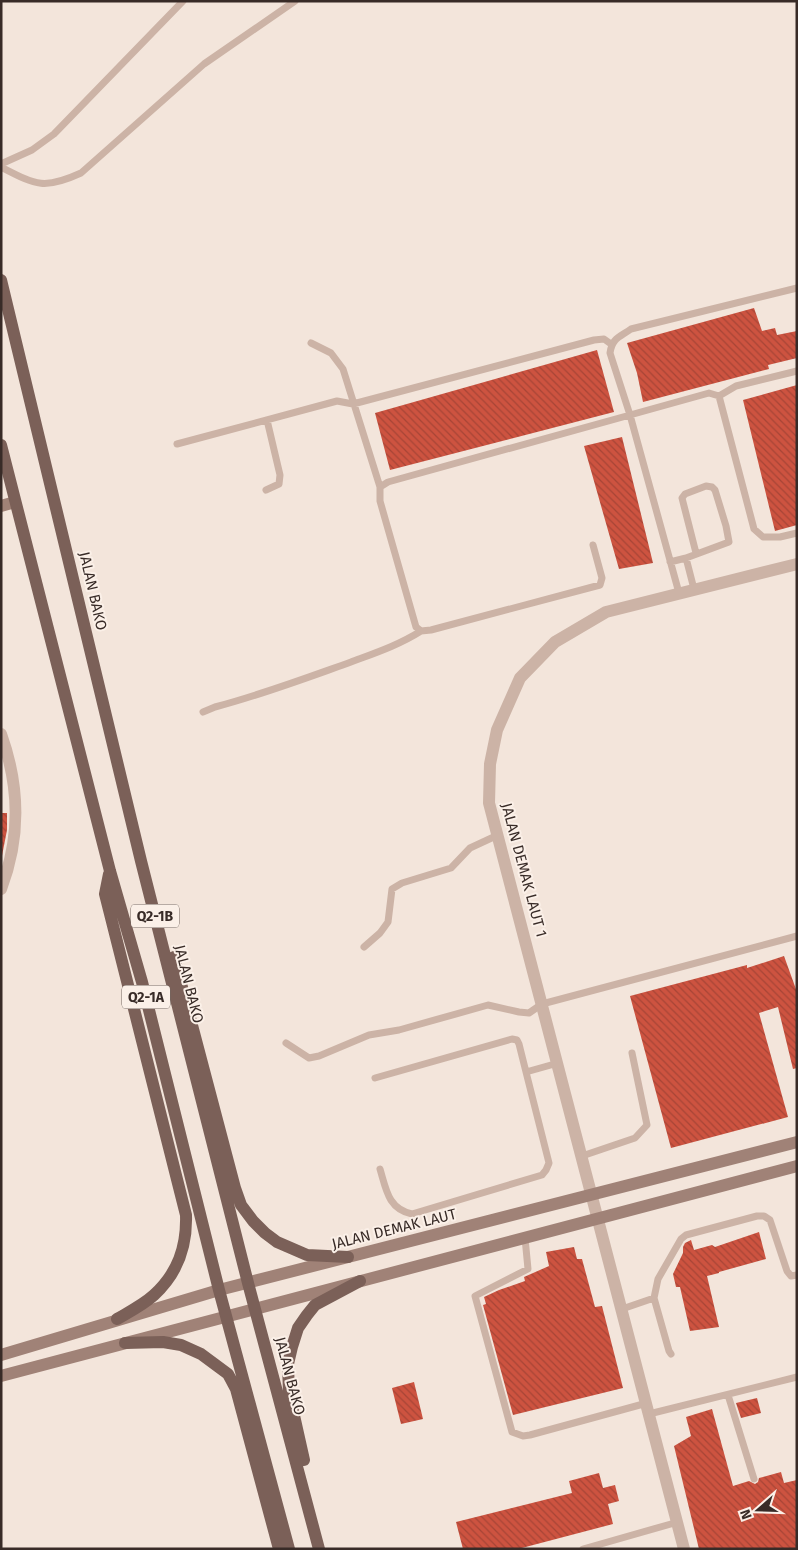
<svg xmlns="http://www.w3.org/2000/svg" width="798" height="1550" viewBox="0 0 798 1550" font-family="'Fira Sans',sans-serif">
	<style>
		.building { fill: url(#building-back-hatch) }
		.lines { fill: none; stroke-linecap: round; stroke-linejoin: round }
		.lane { stroke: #ccb3a6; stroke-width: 7 }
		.street { stroke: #ccb3a6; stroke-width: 12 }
		.secondary { stroke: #a08277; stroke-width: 12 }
		.primary { stroke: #7b6058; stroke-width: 12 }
		.labels { text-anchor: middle; stroke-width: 4; stroke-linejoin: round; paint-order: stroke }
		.shield { fill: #fbf0e8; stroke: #726661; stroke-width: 1 }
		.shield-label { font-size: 14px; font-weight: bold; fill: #382b27 }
		.street-label { font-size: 15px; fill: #382b27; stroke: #fbf0e8 }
	</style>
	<defs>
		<pattern id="building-back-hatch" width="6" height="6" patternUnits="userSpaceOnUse" patternTransform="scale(1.25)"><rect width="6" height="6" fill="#cd5340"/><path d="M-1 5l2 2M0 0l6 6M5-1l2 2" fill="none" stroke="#a74536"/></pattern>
	</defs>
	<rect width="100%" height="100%" fill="#f3e5db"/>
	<!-- building -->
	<path class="building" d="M754 308 762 331 775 328 777 335 797 331V358L768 365 769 369 643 402 637 373 627 343Z
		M597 350 614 412 390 470 375 413Z
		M797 385V525L775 531 743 400Z
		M622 437 653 563 619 569 584 446Z
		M1 813H7V830L1 861Z
		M784 956 797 992V1068L793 1069 778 1007 759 1013 788 1117 671 1148 630 996 747 965V968Z
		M759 1232 766 1259 719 1272V1273L707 1276 719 1327 690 1331 680 1287H676L673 1274 683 1253V1247L685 1243 691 1240 694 1250 712 1245 715 1247Z
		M574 1247 577 1259H582L595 1307 602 1306 623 1388 513 1415 483 1305 486 1304 484 1297 499 1290 525 1281 524 1277 549 1266 546 1252Z
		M414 1382 423 1419 401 1424 392 1388Z
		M757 1398 761 1413 741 1418 736 1403Z
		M712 1409 733 1486 749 1481 755 1484 758 1482 759 1478 781 1472 784 1483 797 1480V1549H699L674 1446 691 1436 686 1417Z
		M599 1473 603 1488 615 1485 619 1501 608 1504 613 1524 518 1549H463L456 1522 572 1493 569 1481Z"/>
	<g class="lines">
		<!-- lane -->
		<path class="lane" d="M1 164 32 150 54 134 183 1
			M1 167C36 185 44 190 81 173L204 64 295 1
			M797 288 631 329C620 337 612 338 610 353L630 415 709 393 719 396 754 529 763 537H780L797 533
			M311 343 331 353 343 369 380 487V501L416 627 421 631 431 630 600 585 602 578 593 545
			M719 396 736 386 797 371
			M177 444 337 401 353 404 594 340 604 339 611 344
			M380 487 388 482 630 415 679 593
			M266 490 279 484 280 475 267 420
			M686 558 694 589
			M670 562 686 558 729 542 726 526 715 490 712 487 706 486 685 494 682 498 696 553
			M203 712 215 707C261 695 306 678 351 662 375 653 399 645 421 631
			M364 947 380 933 388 922 392 889 402 883 451 868 470 848 498 835
			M286 1043 309 1058 319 1056 369 1035 399 1030 488 1005 519 1012 529 1013 542 1004 797 936
			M375 1078 512 1039 517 1040 519 1044 526 1072
			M582 1156 635 1138 647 1125 632 1053
			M380 1169C386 1189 388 1209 412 1214L542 1175 546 1170 549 1163 526 1072 558 1063
			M525 1238 528 1269 475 1296 512 1432 523 1436 530 1435 647 1403
			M654 1298 658 1279 681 1239 686 1235 757 1216H764L770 1220 787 1271 791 1276 797 1275
			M622 1309 654 1298 669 1351 671 1354
			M728 1395 754 1479
			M649 1414 797 1377
			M583 1549 678 1522"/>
		<!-- street -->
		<path class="street" d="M1 734C20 787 21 837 1 889
			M684 1549 489 803 490 764 497 730 520 678 555 642 606 612 797 564"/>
		<!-- secondary -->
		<path class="secondary" d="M1 506 15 502
			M1 1355 219 1290 797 1142
			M1 1376 797 1166"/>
		<!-- primary -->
		<path class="primary" d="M1 280 141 861 248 1283 319 1549
			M1 445 110 871 142 982 219 1290 289 1549
			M109 874 105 894 186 1215C187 1247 178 1273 154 1295 143 1305 129 1312 117 1319
			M174 957 235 1188 241 1205 253 1221 265 1233 277 1242 307 1255 348 1257
			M125 1343 163 1342 181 1345 201 1354 228 1374 236 1389 279 1549
			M304 1460 289 1393 288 1364 292 1347 298 1328 307 1315 315 1305 360 1281"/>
	</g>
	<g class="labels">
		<!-- shield labels -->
		<g class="shield">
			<rect x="131" y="904.5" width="48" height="23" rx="4"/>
			<rect x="122" y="985.5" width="48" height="23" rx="4"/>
		</g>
		<g class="shield-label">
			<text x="155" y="921">Q2-1B</text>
			<text x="146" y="1002">Q2-1A</text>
		</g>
		<!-- street labels -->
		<g class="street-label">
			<text transform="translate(93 591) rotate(77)" y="5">JALAN BAKO</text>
			<text transform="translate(524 870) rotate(75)" y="5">JALAN DEMAK LAUT 1</text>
			<text transform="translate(189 984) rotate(76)" y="5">JALAN BAKO</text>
			<text transform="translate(394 1229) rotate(-14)" y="5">JALAN DEMAK LAUT</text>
			<text transform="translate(290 1376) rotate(75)" y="5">JALAN BAKO</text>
		</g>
	</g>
	<!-- border -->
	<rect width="798" height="1550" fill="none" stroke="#382b27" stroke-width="5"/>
	<!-- north arrow -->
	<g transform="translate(758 1510) rotate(250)" stroke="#fbf0e8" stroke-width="4" paint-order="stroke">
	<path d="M0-4L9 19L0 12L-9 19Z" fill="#382b27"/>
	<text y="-8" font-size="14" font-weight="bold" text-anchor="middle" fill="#382b27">N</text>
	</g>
</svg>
